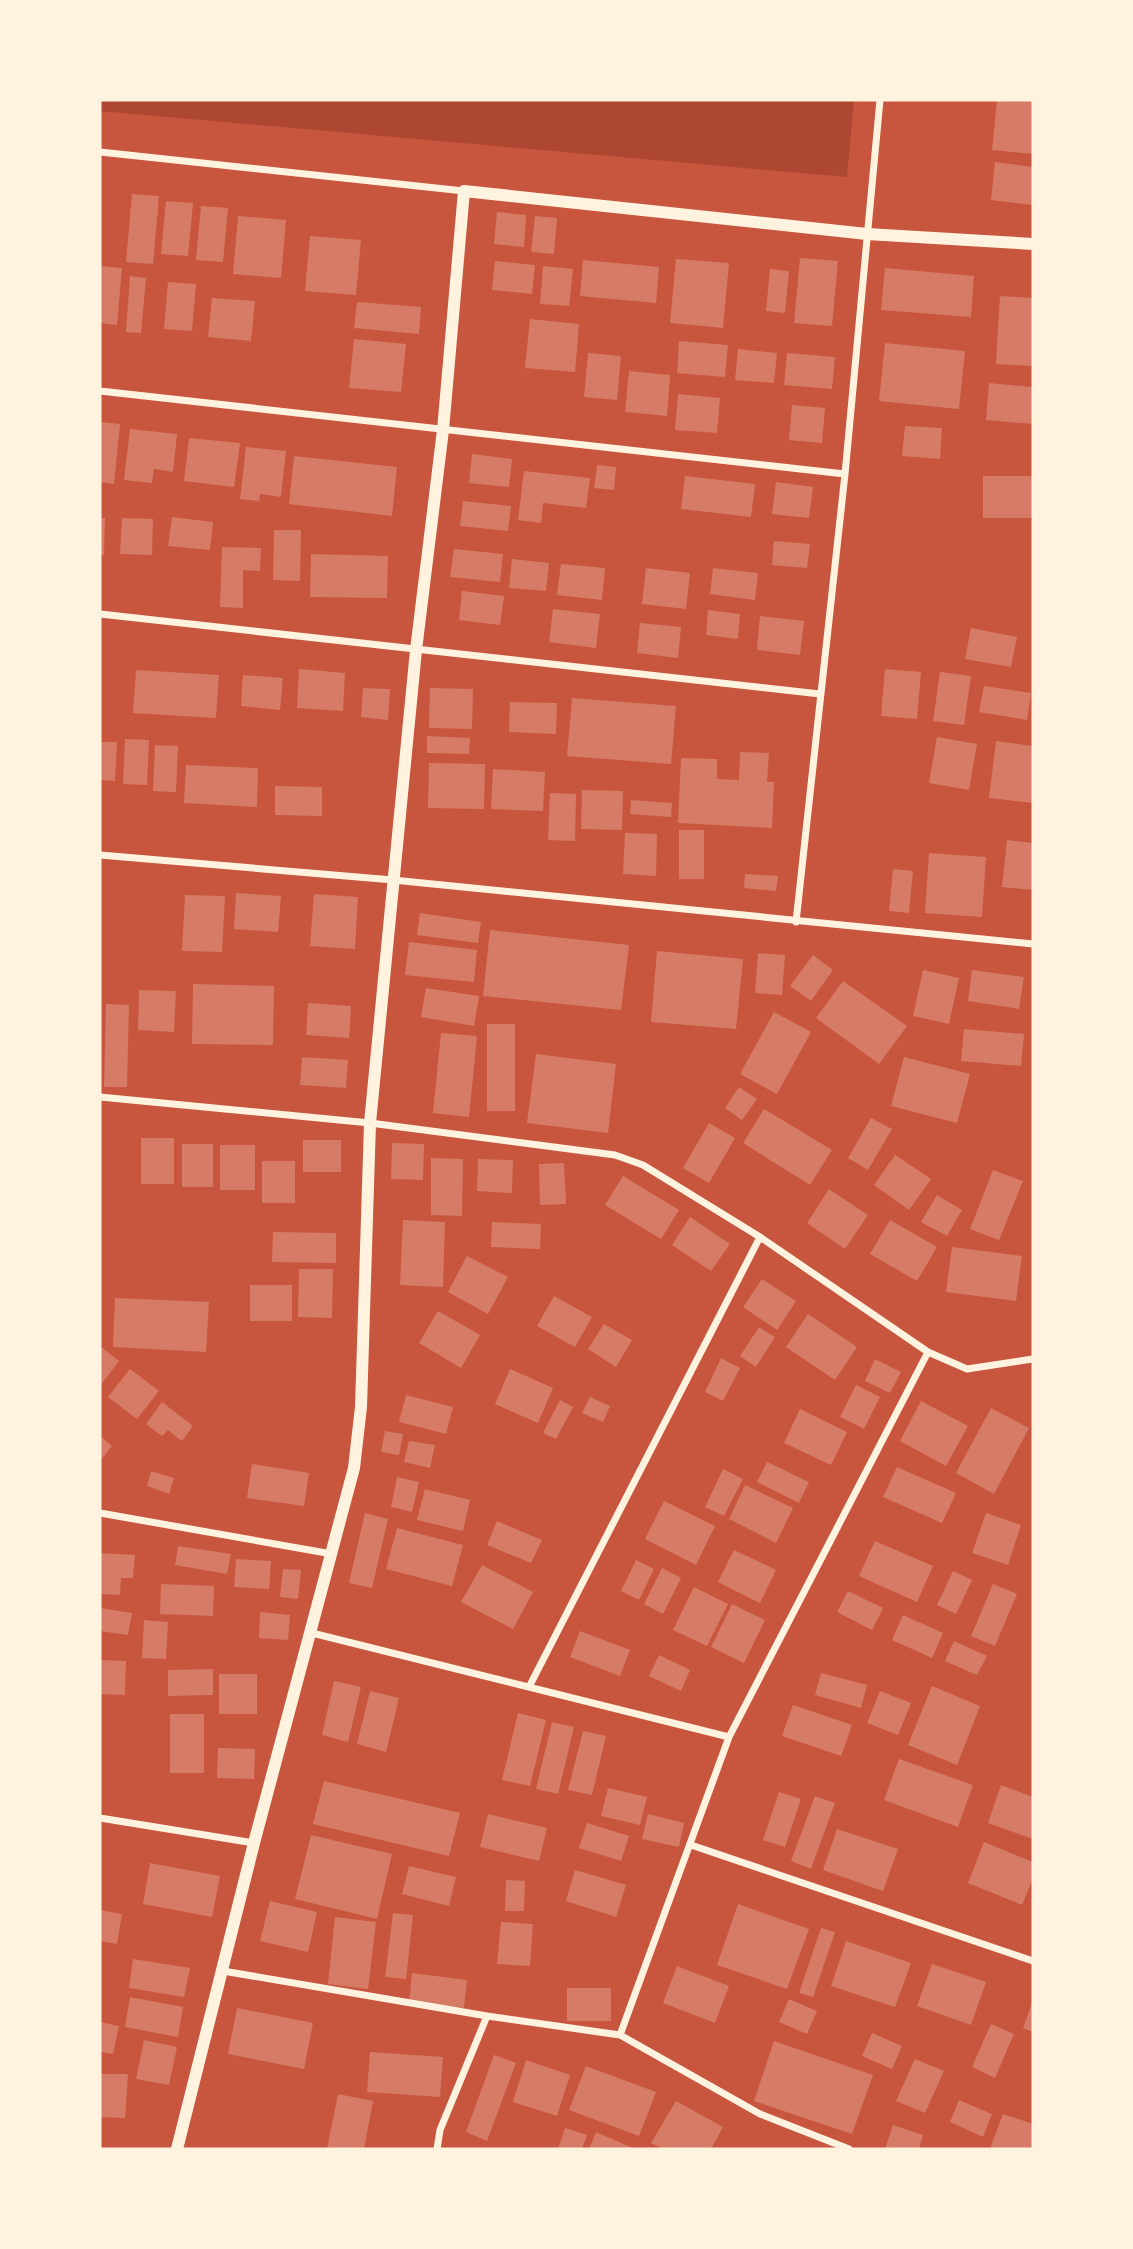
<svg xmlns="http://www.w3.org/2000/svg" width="1133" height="2249" viewBox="0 0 1133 2249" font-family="Manrope,sans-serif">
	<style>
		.green { fill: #ae4732 }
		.building { fill: #d67c66 }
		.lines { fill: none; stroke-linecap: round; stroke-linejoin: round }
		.minor { stroke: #fff3e0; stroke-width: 7 }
		.tertiary { stroke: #fff3e0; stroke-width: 12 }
	</style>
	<rect width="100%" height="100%" fill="#c8553d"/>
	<!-- green -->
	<path class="green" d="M100 100H854L847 177 100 111Z"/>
	<!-- building -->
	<path class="building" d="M997 100H1033V154L992 150Z
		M995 162 1033 167V205L991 200Z
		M132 194 159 196 153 264 126 262Z
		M166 201 193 203 188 256 161 254Z
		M201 206 228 208 223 262 196 260Z
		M497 212 526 215 524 247 494 244Z
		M238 216 286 220 281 278 233 274Z
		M535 216 557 218 554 254 531 252Z
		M310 236 361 240 356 295 305 291Z
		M800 258 838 261 832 326 794 323Z
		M676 259 729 263 723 328 670 323Z
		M583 260 659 267 656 303 580 296Z
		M495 261 535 265 532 294 492 290Z
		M100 266 122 268 117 325 100 323Z
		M543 266 573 269 569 306 540 304Z
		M885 268 974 276 971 317 881 310Z
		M770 269 789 271 785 313 766 311Z
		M130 276 146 278 141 333 126 332Z
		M168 282 196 284 192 331 164 329Z
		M1000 296 1033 298V366L996 364Z
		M212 298 255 301 251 341 208 337Z
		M357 302 421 307 419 334 354 328Z
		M530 319 579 324 575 372 525 368Z
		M354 339 406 344 401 392 349 388Z
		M679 341 728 345 725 377 677 373Z
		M885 343 965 351 959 409 879 401Z
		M738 349 777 353 774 383 735 380Z
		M588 353 621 356 617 400 584 397Z
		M787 353 835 357 832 389 784 385Z
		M629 371 670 375 667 416 625 412Z
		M989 383 1033 387V424L986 420Z
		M678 394 720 398 717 433 675 430Z
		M792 405 825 408 822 443 789 440Z
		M100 422 120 424 114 484 100 482Z
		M905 426 942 428 940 459 902 456Z
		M130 429 177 434 173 472 154 469 152 483 124 480Z
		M189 438 240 443 234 487 184 481Z
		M246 447 286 451 281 497 260 494 259 501 240 499Z
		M472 454 512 459 509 487 469 483Z
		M294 456 397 467 392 516 289 504Z
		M597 465 616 467 614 490 594 488Z
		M524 471 590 478 586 508 543 503 541 523 518 520Z
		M685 476 755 484 751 517 681 509Z
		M983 476H1033V518H983Z
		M776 482 813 487 809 518 772 514Z
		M463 501 511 506 508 531 460 526Z
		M172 517 213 522 210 550 168 546Z
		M100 518H105L104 555H100Z
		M122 518 153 519 152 555 120 554Z
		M274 530H301L300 581 273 580Z
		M774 541 810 544 807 568 772 565Z
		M222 547 261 548 260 571 243 570V608L220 607Z
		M454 549 503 554 500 582 450 577Z
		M311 554 388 556 387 598 310 597Z
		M512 559 549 563 546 591 509 588Z
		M561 564 605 568 602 600 557 595Z
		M646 568 690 573 686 609 642 604Z
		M713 568 758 573 755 600 710 594Z
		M462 591 504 596 500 625 459 620Z
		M553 609 600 614 596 648 549 642Z
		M708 610 740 614 738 639 706 635Z
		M760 616 804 621 800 655 757 650Z
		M640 623 681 627 678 658 637 653Z
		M971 628 1017 637 1011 667 965 659Z
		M299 669 345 673 343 711 297 708Z
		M885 669 921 672 917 719 881 716Z
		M136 670 219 675 216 718 133 713Z
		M940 672 971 676 964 725 933 721Z
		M243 675 283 678 280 710 241 706Z
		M984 686 1031 693 1027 720 979 712Z
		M363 688 390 689 388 720 361 717Z
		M430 688 473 689 472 729 429 728Z
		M572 698 676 706 671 764 567 756Z
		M510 702 557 703 556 734 509 732Z
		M427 736 470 738 469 754 427 753Z
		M937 737 977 744 969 790 929 783Z
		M125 739 149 740 147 785 123 784Z
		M996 741 1033 746V803L989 798Z
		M100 742H117L115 781 100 780Z
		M155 745 178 746 176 792 153 791Z
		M740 752 769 753 767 782H774L772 828 678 823 681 758 717 759V779L739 780Z
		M429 763 485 764 484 809 428 808Z
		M186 765 258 768 257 807 184 803Z
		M493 769 545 772 543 811 491 809Z
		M275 786 322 787V816L275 815Z
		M582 790 623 791 622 830 581 829Z
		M550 793 576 794 575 841 548 840Z
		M631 800 672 803 671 817 630 814Z
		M679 830H704V879H679Z
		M625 833 657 834 656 876 623 874Z
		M1007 840 1033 843V890L1002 887Z
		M929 853 986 857 982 917 925 913Z
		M893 869 913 871 909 913 889 911Z
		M745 874 778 876 776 891 744 888Z
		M236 893 281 896 278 932 234 929Z
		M314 894 358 897 355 949 310 946Z
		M185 895 225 896 222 952 182 951Z
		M420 913 481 922 478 943 417 935Z
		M490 930 629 945 621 1010 483 996Z
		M409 942 477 950 474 982 405 975Z
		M657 951 743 959 736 1029 651 1022Z
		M758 953 785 955 782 995 755 993Z
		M813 955 833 970 811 1001 790 986Z
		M923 970 959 978 949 1024 913 1016Z
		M972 970 1024 977 1019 1009 968 1001Z
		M843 981 907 1026 879 1064 816 1018Z
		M193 984 274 986 273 1045 192 1044Z
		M426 988 479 996 474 1026 421 1017Z
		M139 990 176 991 174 1032 138 1030Z
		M308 1003 351 1006 349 1038 306 1035Z
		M106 1004 129 1005 127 1087H104Z
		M774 1012 811 1032 777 1094 740 1074Z
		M487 1024H515V1111H487Z
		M964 1029 1024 1034 1021 1066 961 1061Z
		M441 1033 477 1036 469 1117 433 1113Z
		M536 1054 616 1064 608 1133 527 1123Z
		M302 1057 348 1060 346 1088 300 1085Z
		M904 1057 970 1074 957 1123 891 1106Z
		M739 1087 757 1099 742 1120 725 1108Z
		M764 1109 832 1150 810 1185 743 1143Z
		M871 1118 892 1129 868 1170 848 1158Z
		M709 1123 735 1138 709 1183 683 1168Z
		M141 1138H174V1184H141Z
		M303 1140H341V1172H303Z
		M392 1143 424 1144 423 1180 391 1179Z
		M182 1144H213V1187H182Z
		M220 1145H255V1190H220Z
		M895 1155 931 1179 909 1210 874 1185Z
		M431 1158 463 1159 462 1216 431 1215Z
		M478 1159 513 1160 512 1193 477 1191Z
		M262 1161H295V1203H262Z
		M564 1163 566 1204 540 1205 539 1164Z
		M993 1170 1023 1181 999 1240 970 1229Z
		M623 1176 679 1210 661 1239 605 1205Z
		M829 1189 868 1215 845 1249 807 1223Z
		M937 1195 962 1210 947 1236 921 1222Z
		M690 1217 730 1244 711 1271 672 1245Z
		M403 1220 445 1222 443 1287 400 1285Z
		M890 1220 937 1247 917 1281 870 1254Z
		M492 1222 541 1224 540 1249 491 1247Z
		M273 1232 336 1233V1263L272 1262Z
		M952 1247 1022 1256 1016 1301 946 1292Z
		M467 1256 508 1277 488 1314 448 1292Z
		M299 1269H333L332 1318 298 1317Z
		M762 1279 796 1301 777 1330 743 1307Z
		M250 1285H292V1321H250Z
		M554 1296 592 1317 575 1347 537 1326Z
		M115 1298 209 1302 206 1352 113 1347Z
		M438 1311 480 1335 461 1368 419 1343Z
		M808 1314 857 1347 835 1380 786 1347Z
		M604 1324 632 1340 616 1367 588 1349Z
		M759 1327 775 1337 756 1367 740 1356Z
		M100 1346 119 1361 100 1386Z
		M721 1358 740 1368 723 1401 705 1392Z
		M875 1359 901 1372 890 1393 865 1381Z
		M130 1369 159 1391 137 1419 108 1397Z
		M510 1369 553 1388 538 1423 495 1404Z
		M856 1385 880 1397 864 1429 840 1417Z
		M406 1395 453 1407 446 1434 399 1422Z
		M590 1397 610 1406 603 1422 582 1413Z
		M560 1400 573 1407 556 1439 543 1433Z
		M921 1401 968 1426 946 1466 900 1441Z
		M162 1402 193 1426 182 1441 168 1430 162 1436 146 1424Z
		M991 1408 1029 1428 994 1494 956 1473Z
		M800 1409 847 1432 831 1465 784 1443Z
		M385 1431 403 1434 399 1455 381 1452Z
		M100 1436 112 1446 100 1461Z
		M409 1441 435 1445 430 1468 404 1462Z
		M767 1462 809 1482 799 1503 757 1482Z
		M252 1464 309 1473 304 1506 247 1498Z
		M897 1467 956 1493 942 1523 883 1497Z
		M723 1469 743 1479 724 1516 705 1507Z
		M151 1471 174 1478 169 1494 147 1486Z
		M397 1477 419 1482 412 1512 391 1507Z
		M745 1485 793 1508 776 1543 729 1519Z
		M425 1489 470 1500 463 1531 417 1520Z
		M664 1501 715 1526 696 1565 645 1539Z
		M365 1513 388 1519 372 1588 349 1583Z
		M986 1513 1021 1525 1008 1565 972 1553Z
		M497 1521 542 1540 531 1563 487 1545Z
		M397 1528 463 1545 452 1586 386 1569Z
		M875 1541 933 1566 917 1602 859 1576Z
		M178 1546 231 1554 227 1574 175 1565Z
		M734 1550 776 1570 760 1603 718 1582Z
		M100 1553 135 1555 133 1578H121L120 1595 100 1594Z
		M236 1559 271 1561 269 1589 234 1587Z
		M636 1560 654 1569 639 1600 621 1591Z
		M482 1565 533 1592 513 1629 461 1602Z
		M662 1568 681 1578 663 1614 644 1604Z
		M283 1569 301 1570 298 1599 280 1597Z
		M953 1571 972 1580 956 1614 937 1605Z
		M161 1584 214 1586 213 1616 160 1614Z
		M993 1584 1017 1594 995 1646 971 1636Z
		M694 1587 728 1604 707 1646 673 1630Z
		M848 1591 883 1608 872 1630 837 1612Z
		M732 1604 765 1620 744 1663 711 1647Z
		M100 1608 132 1613 128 1635 100 1631Z
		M260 1612 290 1615 288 1640 259 1638Z
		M903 1615 943 1633 932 1658 892 1640Z
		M144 1620 168 1622 166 1659 142 1658Z
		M580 1631 630 1650 620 1676 570 1657Z
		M954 1641 987 1656 977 1675 945 1661Z
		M659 1655 690 1670 681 1691 649 1676Z
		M100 1660 126 1661 125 1695 100 1694Z
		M213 1669V1695L168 1696V1670Z
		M821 1673 867 1685 861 1708 815 1695Z
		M219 1674H257V1714H219Z
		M334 1681 361 1687 348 1742 322 1735Z
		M932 1686 980 1706 957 1765 908 1745Z
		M370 1691 399 1698 386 1752 357 1744Z
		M880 1691 911 1703 898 1735 867 1723Z
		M793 1705 852 1725 841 1756 782 1736Z
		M518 1713 546 1720 530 1786 502 1780Z
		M170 1714H204V1773H170Z
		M552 1722 574 1727 558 1794 536 1789Z
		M583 1731 606 1736 592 1795 568 1790Z
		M218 1748 255 1749 254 1779 217 1778Z
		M899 1759 973 1785 958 1827 884 1800Z
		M324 1781 460 1813 449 1856 313 1824Z
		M1001 1785 1033 1797V1839L988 1823Z
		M608 1788 647 1797 640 1825 601 1816Z
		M779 1792 801 1799 785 1847 763 1840Z
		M815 1796 835 1803 811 1869 791 1861Z
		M488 1814 547 1828 539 1861 480 1847Z
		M648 1814 684 1823 679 1847 642 1839Z
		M587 1823 629 1836 621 1861 579 1848Z
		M837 1829 898 1849 883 1891 823 1870Z
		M311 1835 392 1854 377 1919 295 1899Z
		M984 1842 1033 1862V1878L1022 1905 968 1883Z
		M150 1863 220 1876 212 1917 143 1904Z
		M409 1866 456 1877 449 1906 402 1894Z
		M575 1870 626 1885 616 1917 566 1901Z
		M506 1880 525 1881 524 1911H505Z
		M270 1901 317 1912 308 1952 260 1941Z
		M738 1904 809 1929 787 1989 717 1965Z
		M100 1910 122 1914 117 1944 100 1941Z
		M393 1913 413 1915 406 1979 385 1977Z
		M335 1917 376 1922 368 1989 328 1984Z
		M501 1922 533 1924 530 1966 497 1964Z
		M821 1928 835 1932 813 1997 799 1993Z
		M846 1941 911 1963 895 2007 831 1986Z
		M133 1959 190 1968 184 1997 129 1988Z
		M932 1964 986 1982 971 2025 917 2006Z
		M677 1966 729 1986 715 2023 663 2003Z
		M412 1973 467 1980 464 2008 409 2002Z
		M567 1988H611V2021H567Z
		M130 1997 183 2007 178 2037 125 2027Z
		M789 1999 817 2011 807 2034 779 2022Z
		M1033 2000V2032L1023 2028Z
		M237 2008 313 2023 304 2069 228 2054Z
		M100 2022 119 2026 113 2054 100 2052Z
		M991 2024 1014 2034 995 2078 972 2067Z
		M872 2033 902 2046 892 2069 862 2056Z
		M144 2040 177 2047 169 2085 136 2079Z
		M774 2041 873 2075 852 2134 754 2101Z
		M370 2052 443 2057 440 2097 367 2092Z
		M494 2055 516 2063 487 2141 466 2132Z
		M915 2059 944 2071 925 2113 896 2101Z
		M526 2060 570 2075 557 2116 513 2102Z
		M586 2066 656 2092 639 2136 569 2110Z
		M100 2074H128L125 2118 100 2117Z
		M338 2094 373 2101 364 2149H327Z
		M959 2100 992 2114 983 2137 950 2122Z
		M676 2101 723 2127 711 2149H664L651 2143Z
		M1003 2114 1033 2124V2149H990Z
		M893 2125 923 2135 919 2149H885Z
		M565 2128 587 2135 582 2149H558Z
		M596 2132 635 2149H589Z"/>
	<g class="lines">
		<!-- minor -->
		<path class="minor" d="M100 152 464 191
			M100 391 845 474
			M100 614 820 694
			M100 855 393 880 1033 944
			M796 922 845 474 880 100
			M100 1097 370 1123 615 1155 643 1165 760 1237 928 1352 967 1369 1033 1359
			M100 1513 332 1554
			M312 1633 729 1737
			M529 1687 760 1237
			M100 1818 254 1843
			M691 1845 1033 1961
			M223 1971 487 2016
			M620 2035 729 1737 928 1352
			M437 2149 440 2130 487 2016 620 2035 760 2114 849 2149"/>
		<!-- tertiary -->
		<path class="tertiary" d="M177 2149 254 1843 354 1468 361 1407 370 1123 416 650 443 430 464 191 867 234 1033 244"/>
	</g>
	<!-- border -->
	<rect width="1133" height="2249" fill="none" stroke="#fff3e0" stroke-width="203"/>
</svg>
